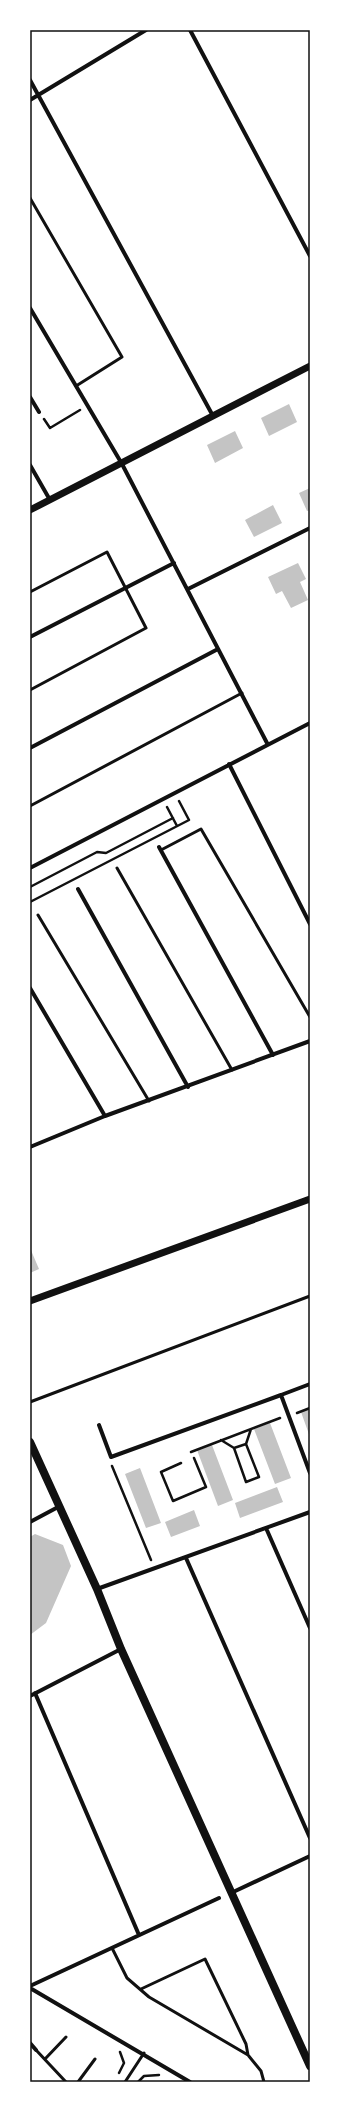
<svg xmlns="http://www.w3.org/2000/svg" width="340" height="2112" viewBox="0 0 340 2112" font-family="Helvetica,sans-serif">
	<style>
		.building { fill: #c4c4c4 }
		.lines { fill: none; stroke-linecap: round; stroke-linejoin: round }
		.path { stroke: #111; stroke-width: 2.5 }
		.service { stroke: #111; stroke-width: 3 }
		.minor { stroke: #111; stroke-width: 4 }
		.tertiary { stroke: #111; stroke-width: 7 }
		.secondary { stroke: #111; stroke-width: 8 }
		.neatline { fill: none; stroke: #111; stroke-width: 1.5 }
	</style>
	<rect width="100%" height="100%" fill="#fff"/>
	<!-- building -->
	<path class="building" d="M289 404 297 422 269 436 261 418Z
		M235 431 243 448 215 463 207 445Z
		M310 488V510L307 511 299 493Z
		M273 505 282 523 254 537 245 520Z
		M298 563 306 579 300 582 308 600 291 608 282 591 276 594 268 577Z
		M30 1248 39 1269 30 1273Z
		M310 1408V1437L301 1412Z
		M270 1423 291 1478 275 1484 254 1429Z
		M212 1445 233 1500 218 1506 197 1450Z
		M140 1468 161 1523 146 1528 125 1474Z
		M277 1487 283 1502 240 1518 235 1503Z
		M194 1510 200 1526 171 1537 165 1522Z
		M35 1534 63 1545 71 1566 46 1623 30 1635V1537Z"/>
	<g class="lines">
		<!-- path -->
		<path class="path" d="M44 419 50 428 80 410
			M167 807 177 826
			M30 887 97 852 106 853 173 818
			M30 902 189 820 179 801
			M297 1413 310 1408
			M221 1440 234 1448 246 1482 259 1477 246 1444 251 1429
			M234 1448 246 1444
			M191 1452 280 1418
			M181 1463 161 1472 173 1501 206 1487 194 1458
			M112 1466 151 1560
			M119 2073 124 2063 120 2052
			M138 2082 144 2076 159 2075"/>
		<!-- service -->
		<path class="service" d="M30 198 122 357 76 386
			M30 592 107 552 146 628 30 690
			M30 806 242 693
			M161 850 201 829 310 1017
			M117 868 232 1070
			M38 915 149 1101
			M30 1402 310 1296
			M112 1948 127 1978 149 1997 248 2055 261 2071 264 2082
			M141 1989 205 1959 246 2044 248 2055
			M36 2050 66 2082
			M45 2059 66 2037
			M78 2082 95 2059
			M125 2082 144 2053"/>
		<!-- minor -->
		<path class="minor" d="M190 30 310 256
			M30 80 213 416
			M30 100 146 30
			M30 308 122 464 267 743
			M30 397 39 412
			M30 465 50 500
			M188 589 310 528
			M30 637 174 563
			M30 748 218 649
			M229 764 310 924
			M159 847 273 1055
			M30 868 310 723
			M78 889 188 1087
			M30 988 105 1116
			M30 1147 105 1116 310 1041
			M281 1395 310 1384
			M99 1425 111 1457 281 1395 310 1473
			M30 1522 60 1506
			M266 1528 310 1628
			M186 1558 310 1838
			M97 1589 310 1512
			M35 1693 139 1935
			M30 1696 121 1649
			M231 1893 310 1856
			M30 1986 219 1898
			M30 1988 190 2082
			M30 2043 36 2050"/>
		<!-- tertiary -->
		<path class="tertiary" d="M30 510 310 366
			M30 1301 310 1199"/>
		<!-- secondary -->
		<path class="secondary" d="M30 1442 97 1589 121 1649 310 2066"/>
	</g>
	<!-- border -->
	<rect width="340" height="2112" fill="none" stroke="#ffffff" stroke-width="62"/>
	<rect x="31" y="31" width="278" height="2050" class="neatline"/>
</svg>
